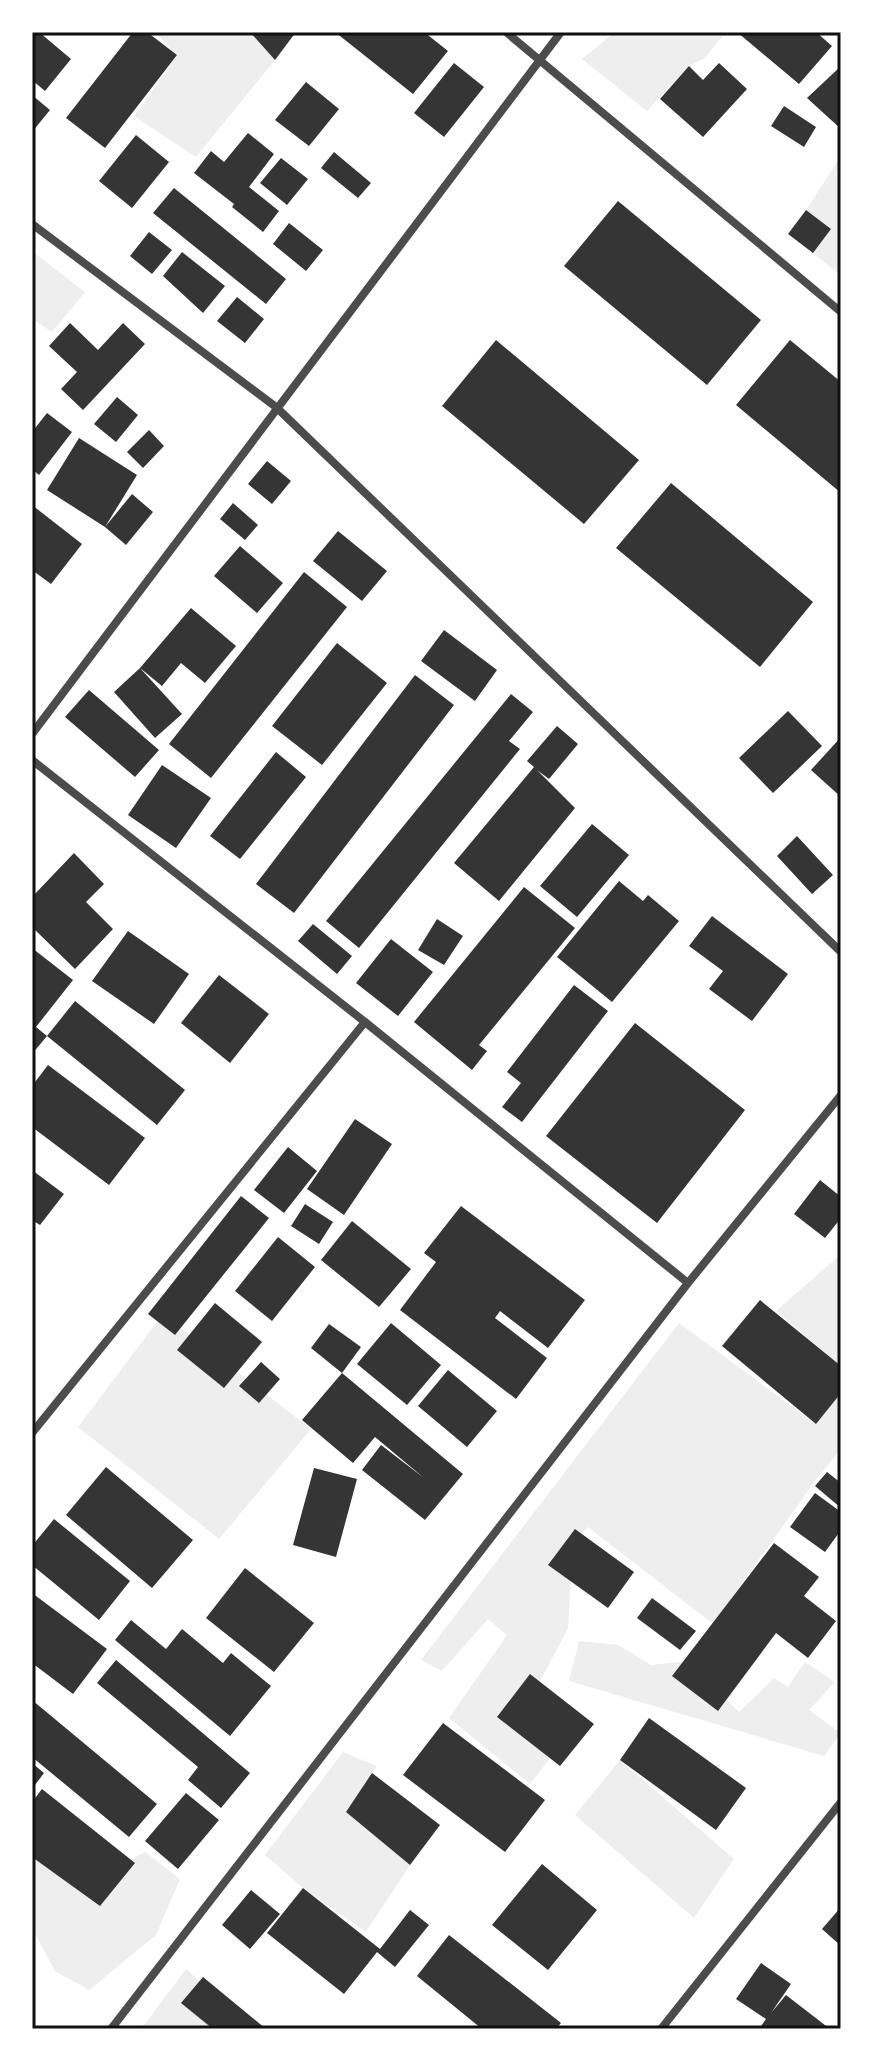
<svg xmlns="http://www.w3.org/2000/svg" width="873" height="2061" viewBox="0 0 873 2061" font-family="'Source Sans 3',sans-serif">
	<style>
		.green { fill: #eee }
		.building { fill: #353535 }
		.lines { fill: none; stroke-linecap: round; stroke-linejoin: round }
		.minor { stroke: #4c4c4c; stroke-width: 8 }
		.neatline { fill: none; stroke: #111; stroke-width: 3 }
	</style>
	<rect width="100%" height="100%" fill="#fff"/>
	<!-- green -->
	<path class="green" d="M155 32H250L275 60 196 157 134 116 177 56Z
		M615 32H726L705 58 689 66 647 111 582 59Z
		M841 156V276L813 253 831 229 806 210Z
		M32 251 85 292 52 332 32 319Z
		M841 1254V1366L776 1311Z
		M163 1314 311 1429 219 1539 78 1427Z
		M679 1323 816 1424 841 1393V1449L818 1477 713 1624 588 1527 549 1565 571 1579 568 1628 526 1708 563 1742 530 1784 449 1718 507 1635 488 1619 442 1671 421 1660Z
		M579 1641 618 1645 651 1665 688 1661 739 1712 774 1678 788 1687 805 1662 835 1682 809 1710 841 1733 824 1756 569 1681Z
		M343 1752 377 1766 346 1812 410 1865 366 1932 303 1888 265 1855Z
		M620 1760 734 1859 694 1918 575 1815Z
		M49 1851 91 1882 145 1852 180 1879 156 1935 89 1990 55 1971 32 1928V1859Z
		M186 1969 207 1988 212 2029H141Z"/>
	<!-- building -->
	<path class="building" d="M32 32H39L71 59 45 91 32 80Z
		M133 32H147L177 55 105 148 66 118Z
		M250 32H296L275 60Z
		M335 32H424L448 51 413 94Z
		M737 32H816L832 46 799 84Z
		M454 63 484 87 444 137 414 113Z
		M719 63 747 89 703 137 660 99 689 66 703 80Z
		M841 66V129L807 98Z
		M306 82 339 109 309 146 275 120Z
		M32 95 50 110 32 132Z
		M784 106 816 127 804 147 771 126Z
		M248 133 274 154 249 187 279 211 263 232 232 207 234 204 194 173 211 151 224 162Z
		M136 135 169 162 132 208 99 181Z
		M334 152 371 183 358 198 321 168Z
		M281 158 308 179 287 205 260 183Z
		M174 188 286 279 266 304 153 213Z
		M618 201 761 320 707 385 564 266Z
		M806 210 831 229 813 253 788 234Z
		M289 223 323 250 306 271 273 244Z
		M149 232 172 250 152 274 130 256Z
		M182 252 225 286 203 313 163 276Z
		M237 297 264 319 245 343 217 321Z
		M70 323 98 350 123 323 145 344 83 410 61 389 77 372 49 346Z
		M496 340 639 460 584 524 442 406Z
		M790 340 841 382V493L736 405Z
		M117 397 138 415 116 442 94 424Z
		M47 413 72 432 39 475 32 469V432Z
		M149 430 164 446 143 468 127 452Z
		M79 438 137 475 105 527 47 490Z
		M267 461 291 481 272 504 248 484Z
		M671 483 813 602 760 667 616 548Z
		M132 494 153 512 126 545 105 527Z
		M233 503 258 525 245 540 220 519Z
		M32 505 82 544 51 584 32 570Z
		M338 531 387 571 362 601 313 561Z
		M240 546 283 583 257 613 214 576Z
		M304 572 347 607 211 778 169 744Z
		M191 608 236 646 205 683 181 663 162 686 140 668Z
		M444 630 497 670 475 701 421 661Z
		M337 643 387 683 322 765 272 726Z
		M140 668 182 714 155 738 114 692Z
		M415 675 454 705 294 913 256 884Z
		M89 690 159 750 135 777 65 717Z
		M511 694 533 712 509 741 520 749 359 948 326 921Z
		M788 711 822 746 773 793 739 758Z
		M557 726 578 744 549 779 537 770 575 808 499 901 454 863 534 767 527 761Z
		M841 737V797L811 770Z
		M276 752 306 777 240 859 210 836Z
		M162 765 211 798 176 848 128 815Z
		M592 824 629 855 577 917 540 886Z
		M797 836 833 875 812 894 777 856Z
		M74 853 104 884 86 902 113 929 75 969 32 927V897Z
		M619 881 643 901 648 895 679 921 612 1002 557 957Z
		M524 887 575 928 479 1045 487 1051 472 1070 414 1022Z
		M712 916 788 974 752 1021 709 989 723 971 689 946Z
		M437 919 463 936 444 965 418 950Z
		M313 924 352 956 337 974 298 941Z
		M128 931 189 974 154 1024 92 981Z
		M391 939 433 972 398 1016 356 983Z
		M32 948 73 980 36 1027 47 1036 32 1054Z
		M219 975 269 1014 230 1063 181 1023Z
		M574 985 608 1011 522 1122 502 1107 521 1083 507 1072Z
		M75 1001 185 1090 157 1125 47 1036Z
		M635 1023 745 1110 657 1223 546 1136Z
		M48 1065 145 1138 109 1185 32 1127V1086Z
		M355 1119 392 1144 344 1215 307 1189Z
		M288 1147 317 1171 284 1213 254 1190Z
		M32 1170 64 1194 40 1225 32 1220Z
		M820 1180 841 1197V1218L825 1238 794 1214Z
		M241 1196 269 1218 175 1335 148 1314Z
		M305 1204 333 1222 319 1244 291 1226Z
		M461 1206 585 1300 548 1348 500 1311 495 1318 547 1358 516 1399 400 1310 436 1262 424 1253Z
		M352 1221 411 1269 379 1307 321 1260Z
		M278 1237 315 1267 272 1321 235 1291Z
		M760 1300 841 1366V1393L816 1424 722 1346Z
		M215 1303 262 1342 224 1388 177 1350Z
		M391 1323 441 1365 407 1405 357 1364Z
		M329 1324 361 1347 342 1373 311 1348Z
		M261 1362 280 1379 259 1403 239 1386Z
		M448 1370 497 1411 467 1447 418 1406Z
		M342 1373 463 1474 425 1520 362 1470 381 1445 424 1478 375 1437 353 1463 302 1420Z
		M106 1467 193 1540 152 1588 66 1515Z
		M314 1468 357 1479 336 1557 293 1545Z
		M827 1472 841 1483V1508L815 1486Z
		M815 1493 841 1512V1530L825 1552 790 1527Z
		M54 1519 130 1581 99 1620 32 1565V1546Z
		M575 1529 634 1572 608 1608 548 1565Z
		M774 1543 819 1577 804 1596 836 1621 808 1658 776 1633 718 1711 672 1676Z
		M245 1568 314 1623 274 1672 206 1618Z
		M32 1593 107 1649 73 1694 32 1663Z
		M652 1598 696 1631 680 1650 637 1618Z
		M131 1620 166 1649 182 1629 223 1663 231 1653 271 1686 230 1736 115 1640Z
		M116 1660 250 1773 221 1808 188 1780 198 1767 97 1683Z
		M530 1674 594 1724 560 1766 497 1717Z
		M32 1700 157 1804 129 1837 32 1757Z
		M649 1718 746 1788 716 1830 620 1760Z
		M443 1723 545 1800 505 1852 403 1775Z
		M32 1763 44 1773 32 1789Z
		M372 1773 440 1825 410 1865 346 1812Z
		M42 1789 135 1863 100 1906 32 1857V1802Z
		M186 1793 219 1820 178 1869 145 1841Z
		M542 1864 597 1910 548 1970 492 1925Z
		M303 1888 380 1949 410 1910 429 1925 395 1967 377 1952 344 1994 267 1933Z
		M251 1890 280 1914 250 1949 222 1925Z
		M841 1907V1946L822 1929Z
		M449 1935 561 2023 556 2029H482L417 1976Z
		M761 1963 791 1984 771 2013 786 1995 830 2029H759L766 2019 736 1999Z
		M203 1977 266 2029H213L181 2003Z"/>
	<g class="lines">
		<!-- minor -->
		<path class="minor" d="M506 32 841 312
			M32 224 276 407 841 952
			M32 734 561 32
			M32 760 365 1022 688 1283
			M32 1433 365 1022
			M111 2029 688 1283 841 1095
			M661 2029 841 1802"/>
	</g>
	<!-- border -->
	<rect width="873" height="2061" fill="none" stroke="#ffffff" stroke-width="68"/>
	<rect x="34" y="34" width="805" height="1993" class="neatline"/>
</svg>
